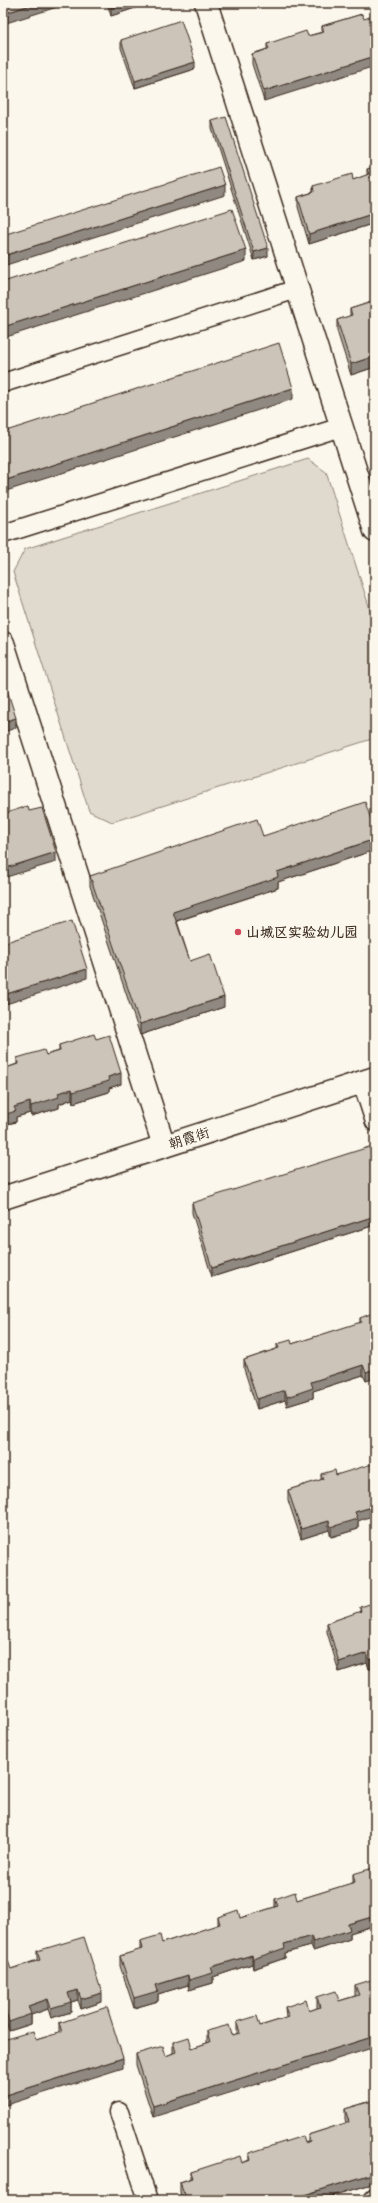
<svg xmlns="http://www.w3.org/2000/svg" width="378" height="2203" viewBox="0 0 378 2203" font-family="Itim,'LXGW WenKai TC',sans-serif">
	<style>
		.green { fill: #dfd9ce; stroke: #8d8276 }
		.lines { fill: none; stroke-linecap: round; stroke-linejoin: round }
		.service-casing { stroke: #3b2a1e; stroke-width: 21 }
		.minor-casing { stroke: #3b2a1e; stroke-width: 25 }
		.tertiary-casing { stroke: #3b2a1e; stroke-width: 25 }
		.service { stroke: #fbf7ec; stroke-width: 18 }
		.minor { stroke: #fbf7ec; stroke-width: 22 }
		.tertiary { stroke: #fbf7ec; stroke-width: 22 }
		.wall { fill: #afa99f; stroke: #3b2a1e }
		.shaded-wall { fill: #8f8982; stroke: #3b2a1e }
		.building { fill: #ccc4b9; stroke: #3b2a1e }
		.poi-dot { fill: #d1495b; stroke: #fbf7ec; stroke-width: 1.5 }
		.labels { text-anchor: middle; stroke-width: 3; stroke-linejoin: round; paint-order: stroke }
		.poi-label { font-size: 14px; font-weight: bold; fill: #3b2a1e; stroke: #fbf7ec; text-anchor: start }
		.street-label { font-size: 14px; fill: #3b2a1e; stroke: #fbf7ec }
	</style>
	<rect width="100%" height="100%" fill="#fbf7ec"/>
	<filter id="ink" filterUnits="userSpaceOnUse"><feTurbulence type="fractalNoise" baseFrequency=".025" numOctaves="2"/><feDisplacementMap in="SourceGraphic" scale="8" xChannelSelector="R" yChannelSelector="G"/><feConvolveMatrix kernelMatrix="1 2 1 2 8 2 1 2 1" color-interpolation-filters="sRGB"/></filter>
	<g filter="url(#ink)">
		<!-- green -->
		<path class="green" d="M308 459 326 472 375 625V738L112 822 89 811 13 572 25 549Z"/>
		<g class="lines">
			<!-- service casing -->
			<g class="service-casing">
				<path id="service" d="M3 383 297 289
					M3 534 341 427
					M362 1082 375 1122
					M119 2112 148 2200
					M373 2200 375 2198"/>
			</g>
			<!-- minor casing -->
			<g class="minor-casing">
				<path id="minor" d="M206 3 375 531
					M3 643 164 1146"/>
			</g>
			<!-- tertiary casing -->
			<g class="tertiary-casing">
				<path id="tertiary" d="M3 1198 375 1078"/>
			</g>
			<!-- service -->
			<use href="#service" class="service"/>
			<!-- minor -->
			<use href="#minor" class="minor"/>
			<!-- tertiary -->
			<use href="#tertiary" class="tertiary"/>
		</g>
		<!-- wall -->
		<path class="wall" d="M107 3H150L111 16Z
			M362 14 264 101 252 64V54L267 49V44L308 36 322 32V26Z
			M121 40 195 69 135 88 121 48Z
			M212 121 268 256 254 260 212 129Z
			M375 167V223L309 244 298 207V197L313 192V186L353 180 367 175V169Z
			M375 301V367L351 375 337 331V320L350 316V309Z
			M375 831V850L278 882V888L177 921 190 961 224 1007 140 1035 90 886V876L263 836Z
			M96 1039 121 1084 109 1088V1092L73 1103 72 1099 59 1104V1108L31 1116 30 1113 16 1117V1122L3 1125V1069L17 1064V1058L46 1055 59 1051V1045Z
			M375 1165V1225L212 1277 192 1213V1203Z
			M360 1318H375V1378L366 1381 363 1375 313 1391V1398L287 1406 285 1400 257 1409 244 1369V1360L277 1349V1344H292L360 1323Z
			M321 1474 336 1475 358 1521V1529L331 1537 329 1530 301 1539 288 1500V1490L321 1480Z
			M360 1607H375V1668L369 1669 367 1663 339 1672 327 1632V1623L360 1612Z
			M375 1753V1770L373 1764V1754Z
			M353 1874 375 1875V1925L350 1933V1939L313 1951 311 1946 285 1953V1958L253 1969 252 1964 213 1977V1983L189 1990 188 1985 158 1994V2001L134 2008 120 1966V1956L140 1950V1941L162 1943 218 1925V1917L240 1918 275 1907V1899L297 1900 353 1883Z
			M37 1951 102 2002 81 2009 78 2000 71 2002V2012L51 2018 48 2009 31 2015V2024L9 2031 6 2022 3 2023 11 1969 37 1960Z
			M355 1985 375 1990 153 2117 136 2065V2054L166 2056 173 2053V2042L192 2048 207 2043V2031L232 2035 237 2034V2022L260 2026 286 2018 285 2007 309 2011 317 2008V1997L339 2001 355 1996Z
			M59 2023 123 2068 36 2040 59 2033Z
			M375 2100V2161L372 2162 375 2171V2183L319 2200H182L180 2192V2182L191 2178V2172L242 2163 249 2160V2153L308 2142V2135L346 2123 345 2119V2109Z"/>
		<!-- shaded-wall -->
		<path class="shaded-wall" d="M36 3H70L3 24V14Z
			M126 3H150L111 16V8Z
			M375 56V66L264 101V91Z
			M195 62V69L135 88V81Z
			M225 185V195L3 266V256Z
			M375 213V223L309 244V234Z
			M268 248V256L254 260V252Z
			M246 250V261L3 338V327Z
			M375 356V367L351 375V364Z
			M293 388V399L3 492V481Z
			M16 718V728L3 732V722Z
			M375 839V850L278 882V888L173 922V912L277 872Z
			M56 852V862L3 878V869Z
			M87 969V978L3 1005V995Z
			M224 997V1007L140 1035V1024Z
			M121 1073V1084L109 1088V1092L73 1103V1092L108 1077Z
			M72 1089V1099L59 1104V1108L31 1116V1106L58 1093Z
			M30 1102V1113L16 1117V1122L3 1125V1115L14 1107Z
			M375 1216V1225L212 1277V1268Z
			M363 1365V1375L313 1391V1398L287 1406V1397L311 1382Z
			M375 1369V1378L366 1381V1372Z
			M285 1390V1400L257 1409V1399Z
			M375 1506V1515L358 1521V1529L331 1537V1527L355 1512Z
			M329 1521V1530L301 1539V1529Z
			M367 1653V1663L339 1672V1662Z
			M375 1658V1668L369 1669V1660Z
			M375 1916V1925L350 1933V1939L313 1951V1942L348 1924Z
			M311 1936V1946L285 1953V1958L253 1969V1959L284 1944Z
			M252 1955V1964L213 1977V1983L189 1990V1980L211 1967Z
			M188 1975V1985L158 1994V2001L134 2008V1998L156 1985Z
			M78 1990V2000L71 2002V2012L51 2018V2008L68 1993Z
			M102 1993V2002L81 2009V1999Z
			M48 1999V2009L31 2015V2024L9 2031V2022L28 2006Z
			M6 2012V2022L3 2023V2013Z
			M375 2036V2047L153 2117V2106Z
			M123 2058V2068L3 2106V2096Z
			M375 2151V2161L369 2162V2153Z
			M375 2173V2183L319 2200H288Z"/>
		<!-- building -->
		<path class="building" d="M3 3H36L3 14Z
			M110 3H126L111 8Z
			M362 14 364 19 375 15V56L264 91 252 54 269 49 267 44 306 31 308 36 324 32 322 26Z
			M181 20 195 62 135 81 121 40Z
			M226 117 268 248 254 252 212 121Z
			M219 167 225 185 3 256V235Z
			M375 167V213L309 234 298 197 314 192 313 186 352 174 353 180 369 174 367 169Z
			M232 209 246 250 3 327V282Z
			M375 301V356L351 364 337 320 352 315 350 309Z
			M279 343 293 388 3 481V432Z
			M3 677 16 718 3 722Z
			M365 802 375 831V839L277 872 278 877 173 912 190 961 210 954 224 997 140 1024 90 876 257 819 263 836Z
			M28 806 29 811 42 808 56 852 3 869V814Z
			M72 921 87 969 3 995V943Z
			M94 1034 96 1039 109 1035 121 1073 108 1077 109 1081 73 1092 72 1089 58 1093 59 1097 31 1106 30 1102 14 1107 16 1111 3 1115V1069L18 1064 17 1058 44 1050 46 1055 60 1051 59 1045Z
			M369 1147 375 1165V1216L212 1268 192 1203Z
			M373 1313 374 1318H375V1369L366 1372 363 1365 311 1382 313 1388 287 1397 285 1390 257 1399 244 1360 279 1348 277 1344 291 1340 292 1344 361 1322 360 1318Z
			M375 1463V1506L355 1512 358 1519 331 1527 329 1521 301 1529 288 1490 323 1479 321 1474 335 1470 336 1475Z
			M373 1603 375 1607V1658L369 1660 367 1653 339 1662 327 1623 361 1611 360 1607Z
			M375 1753V1760L373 1754Z
			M373 1868 375 1875V1916L348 1924 350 1930 313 1942 311 1936 284 1944 285 1948 253 1959 252 1955 211 1967 213 1973 189 1980 188 1975 156 1985 158 1991 134 1998 120 1956 142 1949 140 1941 160 1935 162 1943 220 1924 218 1917 238 1910 240 1918 278 1906 275 1899 295 1892 297 1900 355 1882 353 1874Z
			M84 1937 102 1993 81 1999 78 1990 68 1993 71 2002 51 2008 48 1999 28 2006 31 2014 9 2022 6 2012 3 2013V1962L8 1961 11 1969 40 1960 37 1951Z
			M371 1980 375 1990V2036L153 2106 136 2054 163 2046 166 2056 176 2052 173 2042 189 2037 192 2048 210 2042 207 2031 229 2025 232 2035 240 2033 237 2022 257 2016 260 2026 289 2017 285 2007 306 2000 309 2011 320 2007 317 1997 336 1991 339 2001 359 1995 355 1985Z
			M107 2007 123 2058 3 2096V2040L33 2031 36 2040 62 2032 59 2023Z
			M375 2100V2151L369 2153 375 2171V2173L288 2200H186L180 2182 193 2178 191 2172 240 2156 242 2163 251 2160 249 2153 303 2136 305 2143 310 2141 308 2135 349 2122 345 2109Z"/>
	</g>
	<!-- markers -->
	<circle class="poi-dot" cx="238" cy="932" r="4"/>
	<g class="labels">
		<!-- poi labels -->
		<g class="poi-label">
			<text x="246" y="937">山城区实验幼儿园</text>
		</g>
		<!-- street labels -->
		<g class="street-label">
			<text transform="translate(189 1138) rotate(-18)" y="5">朝霞街</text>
		</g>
	</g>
	<!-- margin -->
	<rect width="378" height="2203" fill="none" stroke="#fbf7ec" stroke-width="16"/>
	<rect x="8" y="8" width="362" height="2187" fill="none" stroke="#3b2a1e" stroke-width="1.5" filter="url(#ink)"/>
</svg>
